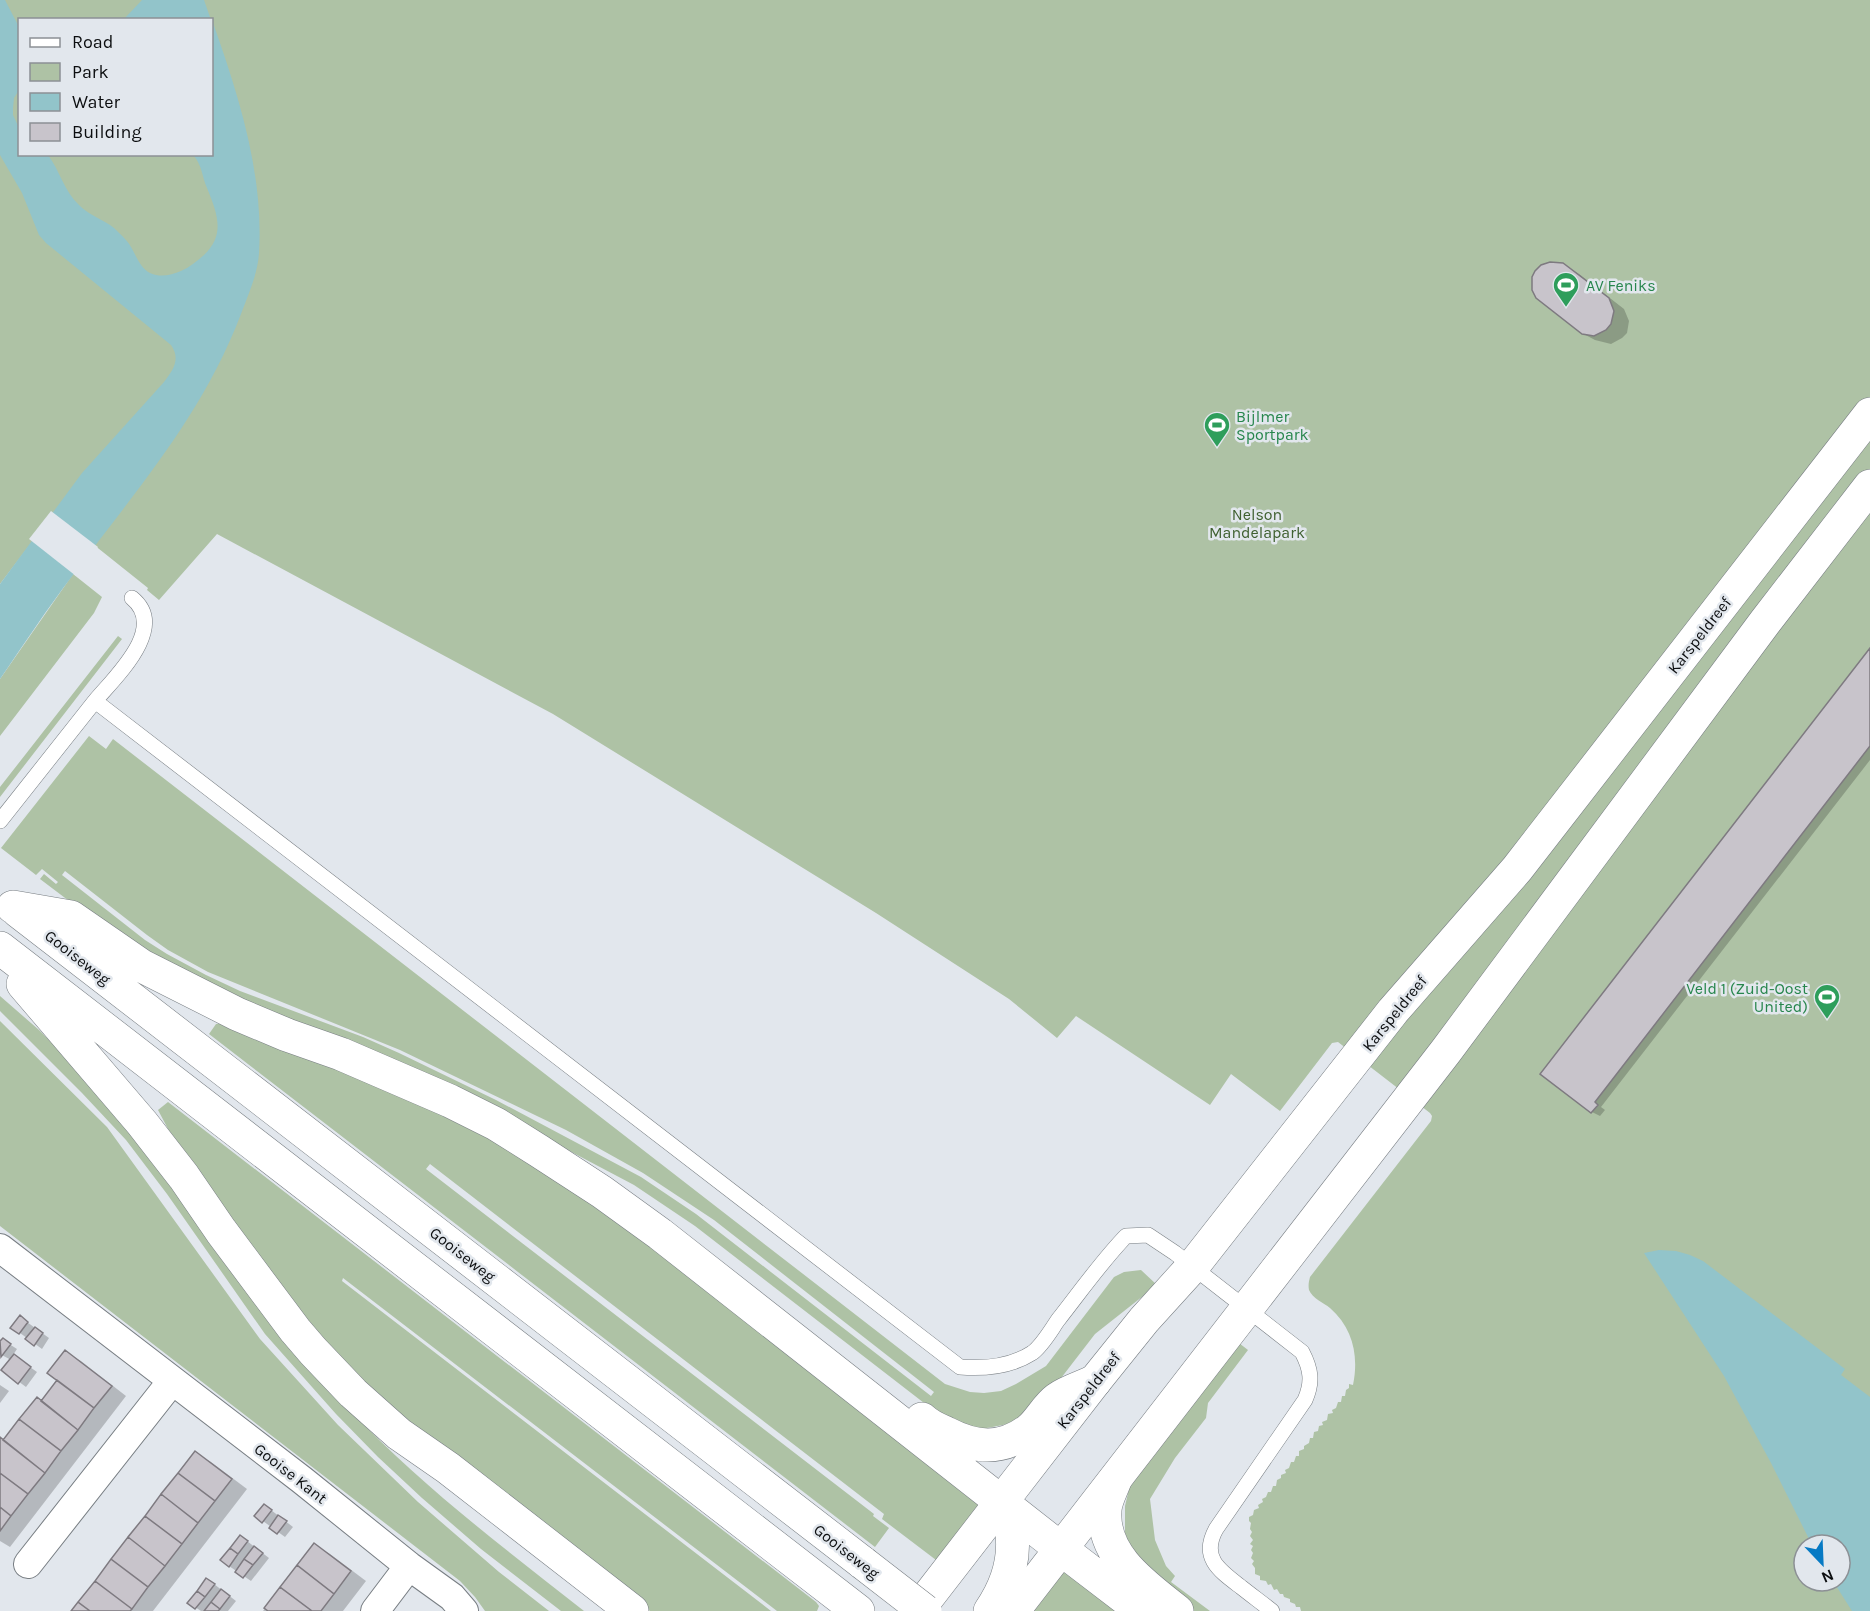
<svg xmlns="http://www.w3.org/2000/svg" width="1870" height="1611" viewBox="0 0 1870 1611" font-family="Karla,sans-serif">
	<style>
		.green { fill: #aec2a5; fill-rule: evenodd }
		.water { fill: #92c4ca }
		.pier { fill: #e2e7ed }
		.shadow { fill: #0003 }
		.building { fill: #c8c4cb; stroke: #7e7a80; stroke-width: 1.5 }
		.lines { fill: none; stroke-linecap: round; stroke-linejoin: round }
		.lane-casing { stroke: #787e83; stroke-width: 16 }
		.street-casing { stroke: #787e83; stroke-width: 30 }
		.secondary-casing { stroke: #787e83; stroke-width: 34 }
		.highway-casing { stroke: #787e83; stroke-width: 34 }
		.lane { stroke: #fff; stroke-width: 15 }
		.street { stroke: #fff; stroke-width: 28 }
		.secondary { stroke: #fff; stroke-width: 33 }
		.highway { stroke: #fff; stroke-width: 33 }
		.highway-bridge-casing { stroke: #787e83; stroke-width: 34; stroke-linecap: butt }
		.highway-bridge { stroke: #fff; stroke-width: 33 }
		.labels { text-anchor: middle; stroke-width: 5; stroke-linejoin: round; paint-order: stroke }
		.leisure-label { font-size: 16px; fill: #27864d; stroke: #e2e7ed; text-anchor: start }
		.park-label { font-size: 16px; fill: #3f6030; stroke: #e2e7ed }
		.street-label { font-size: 16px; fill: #0c0e10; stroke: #e2e7ed }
	</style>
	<rect width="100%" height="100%" fill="#e2e7ed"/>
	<!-- green -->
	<path class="green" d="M0 0H1870V1611H1301L1300 1607H1296L1295 1604 1290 1602V1599L1284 1597 1283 1594H1280L1277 1589 1274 1590 1271 1584 1268 1585 1266 1581 1260 1580V1576L1255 1574V1568L1252 1564 1254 1561 1251 1558 1253 1553 1251 1550 1253 1546 1250 1544 1253 1540 1250 1536 1252 1532 1250 1529 1251 1523 1249 1521V1517L1253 1515 1254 1510 1259 1508 1258 1505 1263 1502 1262 1499 1266 1497 1268 1492H1271L1273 1486H1276L1277 1480 1281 1478V1475L1286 1473 1285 1470 1289 1468 1291 1462H1294L1296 1456H1299V1451L1304 1449V1446L1309 1443 1310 1438H1313L1314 1432 1318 1431 1319 1426 1323 1425 1322 1422 1327 1420 1328 1414 1333 1413 1332 1410 1336 1408 1338 1402H1341L1342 1396H1345L1346 1390 1349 1388V1384L1353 1385C1359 1356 1353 1328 1330 1308 1324 1303 1312 1298 1309 1290 1308 1285 1309 1281 1310 1277L1431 1121 1432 1116 1430 1113 1338 1042 1332 1043 1280 1111 1231 1074 1210 1105 1076 1016 1057 1038 1009 999 876 913 553 714 217 534 159 600 147 590 148 588 54 513 0 584ZM20 20H212V154H20ZM1804 1545H1840V1581H1804Z
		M73 574 102 597 94 613 0 736V679Z
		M118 636 122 639 0 797V787Z
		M89 736 106 749 113 739 945 1384 970 1392 984 1393 1001 1391 1016 1384 1046 1366 1114 1277 1124 1272 1141 1270 1157 1285 1095 1334 1048 1395 1030 1413 1008 1424 987 1428H975L937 1413 695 1226 634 1185 488 1108 235 1001 122 941 40 879 44 874 56 884 58 882 42 869 36 875 1 848ZM65 871 147 935 168 950 208 972 400 1050 566 1130 643 1173 714 1220 934 1392 931 1396 696 1214 641 1177 496 1100 399 1053 363 1037 240 991 206 975 167 954 145 940 62 875Z
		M0 996 39 1030 88 1079 350 1410C420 1485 503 1547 584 1611H561L481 1549 422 1498 378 1457 336 1414 265 1334 167 1194 126 1140 82 1093 0 1011Z
		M0 1021 107 1127 260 1339 338 1425 418 1502 499 1572 549 1611H485L475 1597 460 1581 0 1226Z
		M227 1023 480 1129 601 1206 980 1506 940 1563 882 1519 884 1514 430 1164 426 1169 874 1514 873 1516 889 1528 875 1547 209 1034 216 1024Z
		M168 1102 816 1602 819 1606 817 1611H777L343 1278 342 1281 771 1611H650L428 1439 366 1384 295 1309 185 1161 158 1110Z
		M1235 1340 1248 1350 1208 1403 1206 1418 1175 1458 1150 1499 1155 1540 1166 1566 1175 1576 1171 1582 1210 1611H1194L1147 1574 1134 1557 1125 1533V1506L1129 1489 1158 1440Z
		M1061 1566 1127 1611H1026Z"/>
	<!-- water -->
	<path class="water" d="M0 0H5L19 27V90L14 98 13 108V115L19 128 20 154 48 155C60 171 64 191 79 205 88 214 99 218 110 225 116 229 121 235 126 240 135 250 138 267 150 273 161 278 171 275 181 271 190 267 197 261 204 255 226 234 217 213 207 188 202 177 202 164 193 155L212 154V20C238 94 264 173 259 253 258 273 248 295 241 314 202 416 137 489 73 575 47 609 24 644 0 679V584L82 473 164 382C173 370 181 359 171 345L46 243 39 235 22 193 0 155Z
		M142 0H204L211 20 124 19Z
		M1659 1250 1676 1251 1690 1255 1703 1261 1845 1369 1841 1375 1870 1397V1611H1852L1833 1581H1840V1545H1812L1771 1463 1724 1376 1644 1253Z"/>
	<!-- pier -->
	<path class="pier" d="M51 511 98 547 76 576 29 539Z"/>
	<!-- shadow -->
	<path class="shadow" d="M1562 264 1579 274 1624 309 1629 321 1627 333 1622 338 1611 344 1595 340 1578 331Z
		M1870 650V760L1601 1107 1605 1110 1600 1116 1592 1112 1542 1073Z
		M20 1317 49 1338 42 1349 20 1333Z
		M3 1340 17 1349 13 1355 37 1372 26 1387 3 1370 11 1360 0 1354V1344Z
		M65 1352 81 1361 126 1396 10 1547 0 1541V1438L5 1441 42 1402 59 1380Z
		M0 1385 9 1391 0 1403Z
		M195 1453 211 1462 247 1489 153 1611H73Z
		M271 1510 293 1527 285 1537 256 1516Z
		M247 1541 269 1558 251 1581 229 1566Z
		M314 1545 330 1554 366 1581 343 1611H263Z
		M214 1584 236 1601 228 1611H201L189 1603Z"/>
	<!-- building -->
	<path class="building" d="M1550 262 1563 263 1609 298 1614 311 1611 324 1606 330 1594 336 1582 334 1536 298 1532 290V277L1535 271 1541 265Z
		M1870 648V746L1595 1102 1598 1105 1591 1113 1540 1074Z
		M20 1315 28 1322 19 1334 10 1328Z
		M35 1327 43 1333 34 1346 25 1339Z
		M3 1338 11 1344 1 1357 0 1341Z
		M65 1350 112 1386 94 1408 47 1373Z
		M14 1354 31 1367 18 1384 1 1370Z
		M57 1380 94 1408 78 1430 41 1401Z
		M37 1397 78 1430 61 1451 19 1419Z
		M19 1419 61 1451 45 1473 3 1440Z
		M0 1437 45 1473 28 1494 0 1473Z
		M195 1451 232 1479 215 1501 178 1473Z
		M0 1473 28 1494 11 1516 0 1507Z
		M178 1473 215 1501 198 1523 161 1494Z
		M161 1494 198 1523 182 1544 145 1516Z
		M264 1504 272 1510 262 1523 254 1516Z
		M0 1507 11 1516 0 1531Z
		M278 1515 287 1521 277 1534 269 1528Z
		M145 1516 182 1544 165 1566 128 1537Z
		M240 1535 248 1541 238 1554 230 1548Z
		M128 1537 165 1566 148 1587 111 1559Z
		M314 1543 351 1571 334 1594 297 1565Z
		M254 1546 263 1553 253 1565 244 1559Z
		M230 1548 238 1554 229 1567 220 1560Z
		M111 1559 148 1587 132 1609 95 1581Z
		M244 1559 253 1565 243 1578 235 1572Z
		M297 1565 334 1594 321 1611H312L280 1587Z
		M206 1578 215 1584 205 1597 197 1591Z
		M95 1581 132 1609 130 1611H90L78 1602Z
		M280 1587 312 1611H268L264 1608Z
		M221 1589 230 1596 220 1609 211 1602Z
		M197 1591 205 1597 195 1609 187 1603Z
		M78 1602 90 1611H71Z
		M211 1602 220 1609 218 1611H204Z"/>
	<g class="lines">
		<!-- lane casing -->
		<g class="lane-casing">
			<path id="lane" d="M95 701C114 678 169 628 132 598
				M0 821 95 701 960 1367C985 1369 1010 1367 1032 1353 1042 1346 1051 1330 1058 1320 1080 1292 1101 1262 1126 1236L1148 1235 1175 1253 1302 1352C1311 1369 1313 1382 1305 1400L1216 1529C1200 1558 1220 1571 1241 1587 1251 1595 1262 1603 1272 1611"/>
		</g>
		<!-- street casing -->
		<g class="street-casing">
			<path id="street" d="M0 1248 302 1480 409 1566 452 1597 464 1611
				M28 1564 172 1381
				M375 1611 409 1566"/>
		</g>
		<!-- secondary casing -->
		<g class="secondary-casing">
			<path id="secondary" d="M917 1611 1095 1381 1144 1320 1193 1266 1393 1011 1517 869 1870 414
				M1013 1611 1446 1051 1765 622 1870 486"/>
		</g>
		<!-- highway casing -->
		<g class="highway-casing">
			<path id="highway" d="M13 907 71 917 142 966 237 1014 287 1035 341 1054 450 1101 496 1124 539 1151 602 1192 660 1234 1061 1549 1142 1611
				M18 911 863 1563
				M0 948 858 1611
				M23 984 142 1123 184 1177 221 1231 295 1330 313 1351 353 1393 399 1434 448 1468 632 1611
				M922 1419C929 1426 937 1429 946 1433 975 1448 1001 1451 1029 1430 1040 1421 1046 1407 1057 1399 1068 1391 1083 1387 1095 1381
				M1115 1480C1112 1489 1105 1501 1105 1511 1102 1557 1146 1586 1177 1611
				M990 1611C1005 1589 1015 1562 1012 1534 1011 1523 1005 1512 1001 1502"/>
		</g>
		<!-- lane -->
		<use href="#lane" class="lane"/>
		<!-- street -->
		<use href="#street" class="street"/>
		<!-- secondary -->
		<use href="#secondary" class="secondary"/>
		<!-- highway -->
		<use href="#highway" class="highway"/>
		<!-- highway-bridge casing -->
		<g class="highway-bridge-casing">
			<path id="highway-bridge" d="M863 1563 925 1611"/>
		</g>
		<!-- highway-bridge -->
		<use href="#highway-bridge" class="highway-bridge"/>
	</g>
	<!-- icons -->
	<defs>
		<g id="stadium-pin" transform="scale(1.35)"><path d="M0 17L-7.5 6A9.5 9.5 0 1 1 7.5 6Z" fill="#2e9e5b" stroke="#e2e7ed"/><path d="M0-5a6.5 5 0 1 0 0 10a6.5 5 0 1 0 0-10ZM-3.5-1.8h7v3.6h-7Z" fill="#fff"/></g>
	</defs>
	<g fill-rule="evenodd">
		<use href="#stadium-pin" x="1566" y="285"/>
		<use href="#stadium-pin" x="1217" y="425"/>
		<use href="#stadium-pin" x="1827" y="997"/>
	</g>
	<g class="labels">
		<!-- leisure labels -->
		<g class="leisure-label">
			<text x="1586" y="291">AV Feniks</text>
			<text x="1236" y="422">Bijlmer<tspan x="1236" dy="18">Sportpark</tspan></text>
			<text x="1808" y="994" text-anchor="end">Veld 1 (Zuid-Oost<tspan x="1808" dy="18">United)</tspan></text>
		</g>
		<!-- park labels -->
		<g class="park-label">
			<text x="1257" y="520">Nelson<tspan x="1257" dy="18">Mandelapark</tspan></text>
		</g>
		<!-- street labels -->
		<g class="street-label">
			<text transform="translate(1699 635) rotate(-52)" y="6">Karspeldreef</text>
			<text transform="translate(78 957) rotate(38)" y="6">Gooiseweg</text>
			<text transform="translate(1394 1013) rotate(-51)" y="6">Karspeldreef</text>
			<text transform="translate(463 1254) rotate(38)" y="6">Gooiseweg</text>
			<text transform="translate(1088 1390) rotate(-52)" y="6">Karspeldreef</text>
			<text transform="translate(291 1473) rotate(38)" y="6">Gooise Kant</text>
			<text transform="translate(847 1551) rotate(38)" y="6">Gooiseweg</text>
		</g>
	</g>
	<!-- legend -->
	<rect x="18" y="18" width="195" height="138" fill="#e2e7ed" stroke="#8c9095" stroke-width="1.5"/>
	<rect x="30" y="38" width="30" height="9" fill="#ffffff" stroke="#8c9095" stroke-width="1.5"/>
	<text x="72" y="48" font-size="18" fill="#0c0e10">Road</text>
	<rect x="30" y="63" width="30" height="18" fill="#aec2a5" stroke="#8c9095" stroke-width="1.5"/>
	<text x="72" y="78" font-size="18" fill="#0c0e10">Park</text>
	<rect x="30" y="93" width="30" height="18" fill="#92c4ca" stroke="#8c9095" stroke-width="1.5"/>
	<text x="72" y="108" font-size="18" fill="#0c0e10">Water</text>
	<rect x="30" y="123" width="30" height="18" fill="#c8c4cb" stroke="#8c9095" stroke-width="1.5"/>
	<text x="72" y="138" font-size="18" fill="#0c0e10">Building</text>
	<!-- north arrow -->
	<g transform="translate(1822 1563) rotate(157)"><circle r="28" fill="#e2e7ed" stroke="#8c9095" stroke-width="1.5"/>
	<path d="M0-4.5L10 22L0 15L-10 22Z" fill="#077ac4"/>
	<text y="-9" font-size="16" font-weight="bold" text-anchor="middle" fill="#0c0e10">N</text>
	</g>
</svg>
